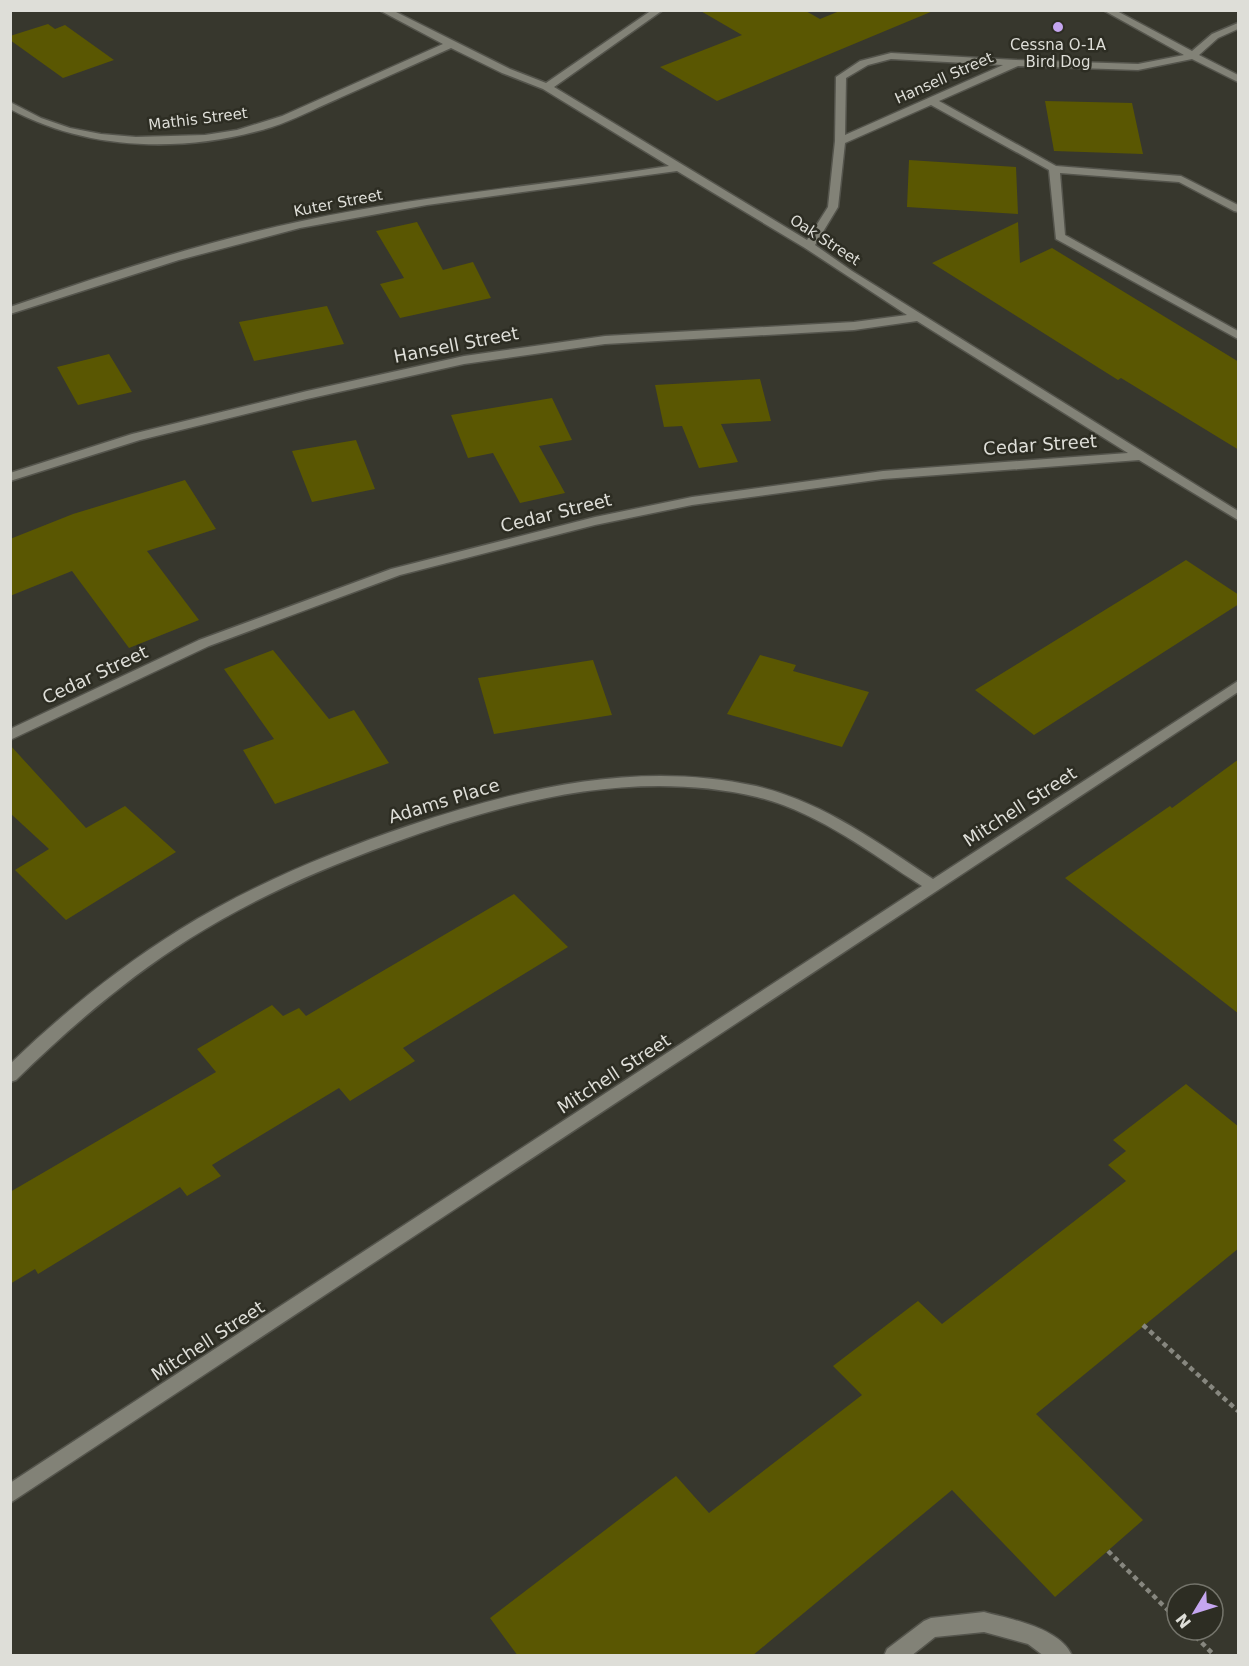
<svg xmlns="http://www.w3.org/2000/svg" width="1249" height="1666" viewBox="0 0 1249 1666" font-family="'DejaVu Sans',sans-serif">
	<style>
		.building { fill: #5a5702 }
		.lines { fill: none; stroke-linecap: round; stroke-linejoin: round }
		.minor-casing { stroke: #54544c; stroke-width: 3 }
		.path { stroke: #87877f; stroke-width: 4.5; stroke-dasharray: 5 4; stroke-linecap: butt }
		.minor { fill: #828277; fill-rule: evenodd }
		.poi-dot { fill: #c5a6f0; stroke: #2d2d23; stroke-width: 2 }
		.labels { text-anchor: middle; stroke-width: 5; stroke-linejoin: round; paint-order: stroke }
		.far-poi-label { font-size: 15px; fill: #deded8; stroke: #2d2d23 }
		.far-street-label { font-size: 15px; fill: #deded8; stroke: #2d2d23 }
		.street-label { font-size: 18px; fill: #deded8; stroke: #2d2d23 }
	</style>
	<rect width="100%" height="100%" fill="#37372d"/>
	<!-- building -->
	<path class="building" d="M699 10H804L820 19 842 10 933 11 717 101 660 67 742 35Z
		M48 24 55 29 65 25 114 60 63 78 10 40V36Z
		M1045 101 1132 103 1143 154 1054 151Z
		M909 160 1016 167 1018 214 907 207Z
		M417 222 443 270 473 262 491 298 400 318 380 284 404 278 376 231Z
		M1018 222 1020 263 1052 248 1239 362V450L1121 378 1118 380 932 263Z
		M327 306 344 344 254 361 239 322Z
		M109 354 132 392 78 405 57 367Z
		M760 379 771 421 721 424 738 462 699 468 682 426 664 427 655 385Z
		M552 398 572 440 539 446 565 493 520 503 493 453 468 458 451 415Z
		M356 440 375 489 312 502 292 451Z
		M185 480 216 529 147 551 199 620 129 648 72 571 10 596V539L73 514Z
		M1186 560 1239 595V604L1034 735 975 690Z
		M273 650 329 719 354 710 389 763 275 804 243 750 274 739 224 669Z
		M760 655 796 665 793 671 869 692 842 747 727 714Z
		M593 660 612 715 494 734 478 678Z
		M10 745 86 828 125 806 176 852 66 920 15 870 49 849 10 813Z
		M1239 759V1014L1065 878 1170 806 1172 808Z
		M514 894 568 947 403 1048 415 1061 350 1101 339 1088 212 1165 221 1176 187 1196 180 1187 38 1274 35 1269 10 1284V1192L216 1072 197 1049 272 1005 283 1016 299 1008 306 1016Z
		M1186 1084 1239 1127V1248L1036 1414 1143 1520 1055 1597 952 1490 752 1656H518L490 1618 676 1476 709 1513 862 1395 833 1366 918 1301 942 1324 1126 1181 1108 1165 1126 1151 1113 1140Z"/>
	<g class="lines">
		<!-- minor casing -->
		<g class="minor-casing">
			<path id="minor" d="M379 10H392L510 69 546 83 652 10H663L554 87 807 240 828 207 835 141 836 77 860 61 891 53 1016 60 1138 64 1184 55 1103 10H1115L1192 51 1212 34 1238 23V29L1218 38 1199 55 1238 75V82L1192 59 1138 70 1018 66 939 101 1056 166 1181 176 1238 205V212L1234 211 1179 182 1060 173 1065 235 1238 331V339L1056 239 1049 170 931 105 845 143 838 207 815 245 852 271 1238 511V520L1139 460 883 479 692 505 595 525 400 575 209 646 10 740V729L199 640 391 569 595 517 692 497 883 471 1128 453 917 321 854 330 605 344 464 364 307 399 140 440 10 481V473L132 434 307 391 464 356 605 336 854 322 907 315 805 248 677 171 427 205 300 228 179 260 10 314V307C106 274 203 242 302 221 423 195 547 185 669 166L543 89 502 73 451 48C412 65 374 83 335 100 314 109 294 120 272 127 188 153 89 152 10 109V102L41 118 70 128 101 134 136 137 205 135 237 130 282 116 443 44ZM891 59 1003 65 845 135 846 78 868 65Z
				M1238 681V692L10 1503V1483L922 886C870 853 818 812 757 797 634 768 507 801 390 844 320 869 252 899 189 939 126 979 69 1028 16 1080L10 1082V1064C62 1014 118 968 179 930 251 885 329 853 408 826 521 788 638 760 756 786 822 801 878 843 933 879Z
				M984 1612C1010 1619 1061 1628 1072 1656H1044L1028 1644 984 1632 935 1637 911 1656H884L887 1649 924 1621 931 1618Z"/>
		</g>
		<!-- path -->
		<path class="path" d="M1143 1325 1238 1411
			M1108 1551 1177 1619
			M1189 1630 1215 1656"/>
		<!-- minor -->
		<use href="#minor" class="minor"/>
	</g>
	<!-- markers -->
	<circle class="poi-dot" cx="1058" cy="27" r="6"/>
	<g class="labels">
		<!-- far-poi labels -->
		<g class="far-poi-label">
			<text x="1058" y="50">Cessna O-1A<tspan x="1058" dy="17">Bird Dog</tspan></text>
		</g>
		<!-- far-street labels -->
		<g class="far-street-label">
			<text transform="translate(944 78) rotate(-24)" y="5">Hansell Street</text>
			<text transform="translate(198 119) rotate(-7)" y="5">Mathis Street</text>
			<text transform="translate(338 203) rotate(-11)" y="5">Kuter Street</text>
			<text transform="translate(825 240) rotate(33)" y="5">Oak Street</text>
		</g>
		<!-- street labels -->
		<g class="street-label">
			<text transform="translate(456 345) rotate(-11)" y="6">Hansell Street</text>
			<text transform="translate(1040 445) rotate(-4)" y="6">Cedar Street</text>
			<text transform="translate(556 513) rotate(-14)" y="6">Cedar Street</text>
			<text transform="translate(95 675) rotate(-25)" y="6">Cedar Street</text>
			<text transform="translate(444 801) rotate(-17)" y="6">Adams Place</text>
			<text transform="translate(1020 807) rotate(-33)" y="6">Mitchell Street</text>
			<text transform="translate(614 1074) rotate(-33)" y="6">Mitchell Street</text>
			<text transform="translate(208 1341) rotate(-33)" y="6">Mitchell Street</text>
		</g>
	</g>
	<!-- border -->
	<rect width="1249" height="1666" fill="none" stroke="#deded8" stroke-width="24"/>
	<!-- north arrow -->
	<g transform="translate(1195 1612) rotate(232)"><circle r="28" fill="#2d2d23" stroke="#74746b" stroke-width="1.5"/>
	<path d="M0-4.5L10 22L0 15L-10 22Z" fill="#c5a6f0"/>
	<text y="-9" font-size="16" font-weight="bold" text-anchor="middle" fill="#deded8">N</text>
	</g>
</svg>
